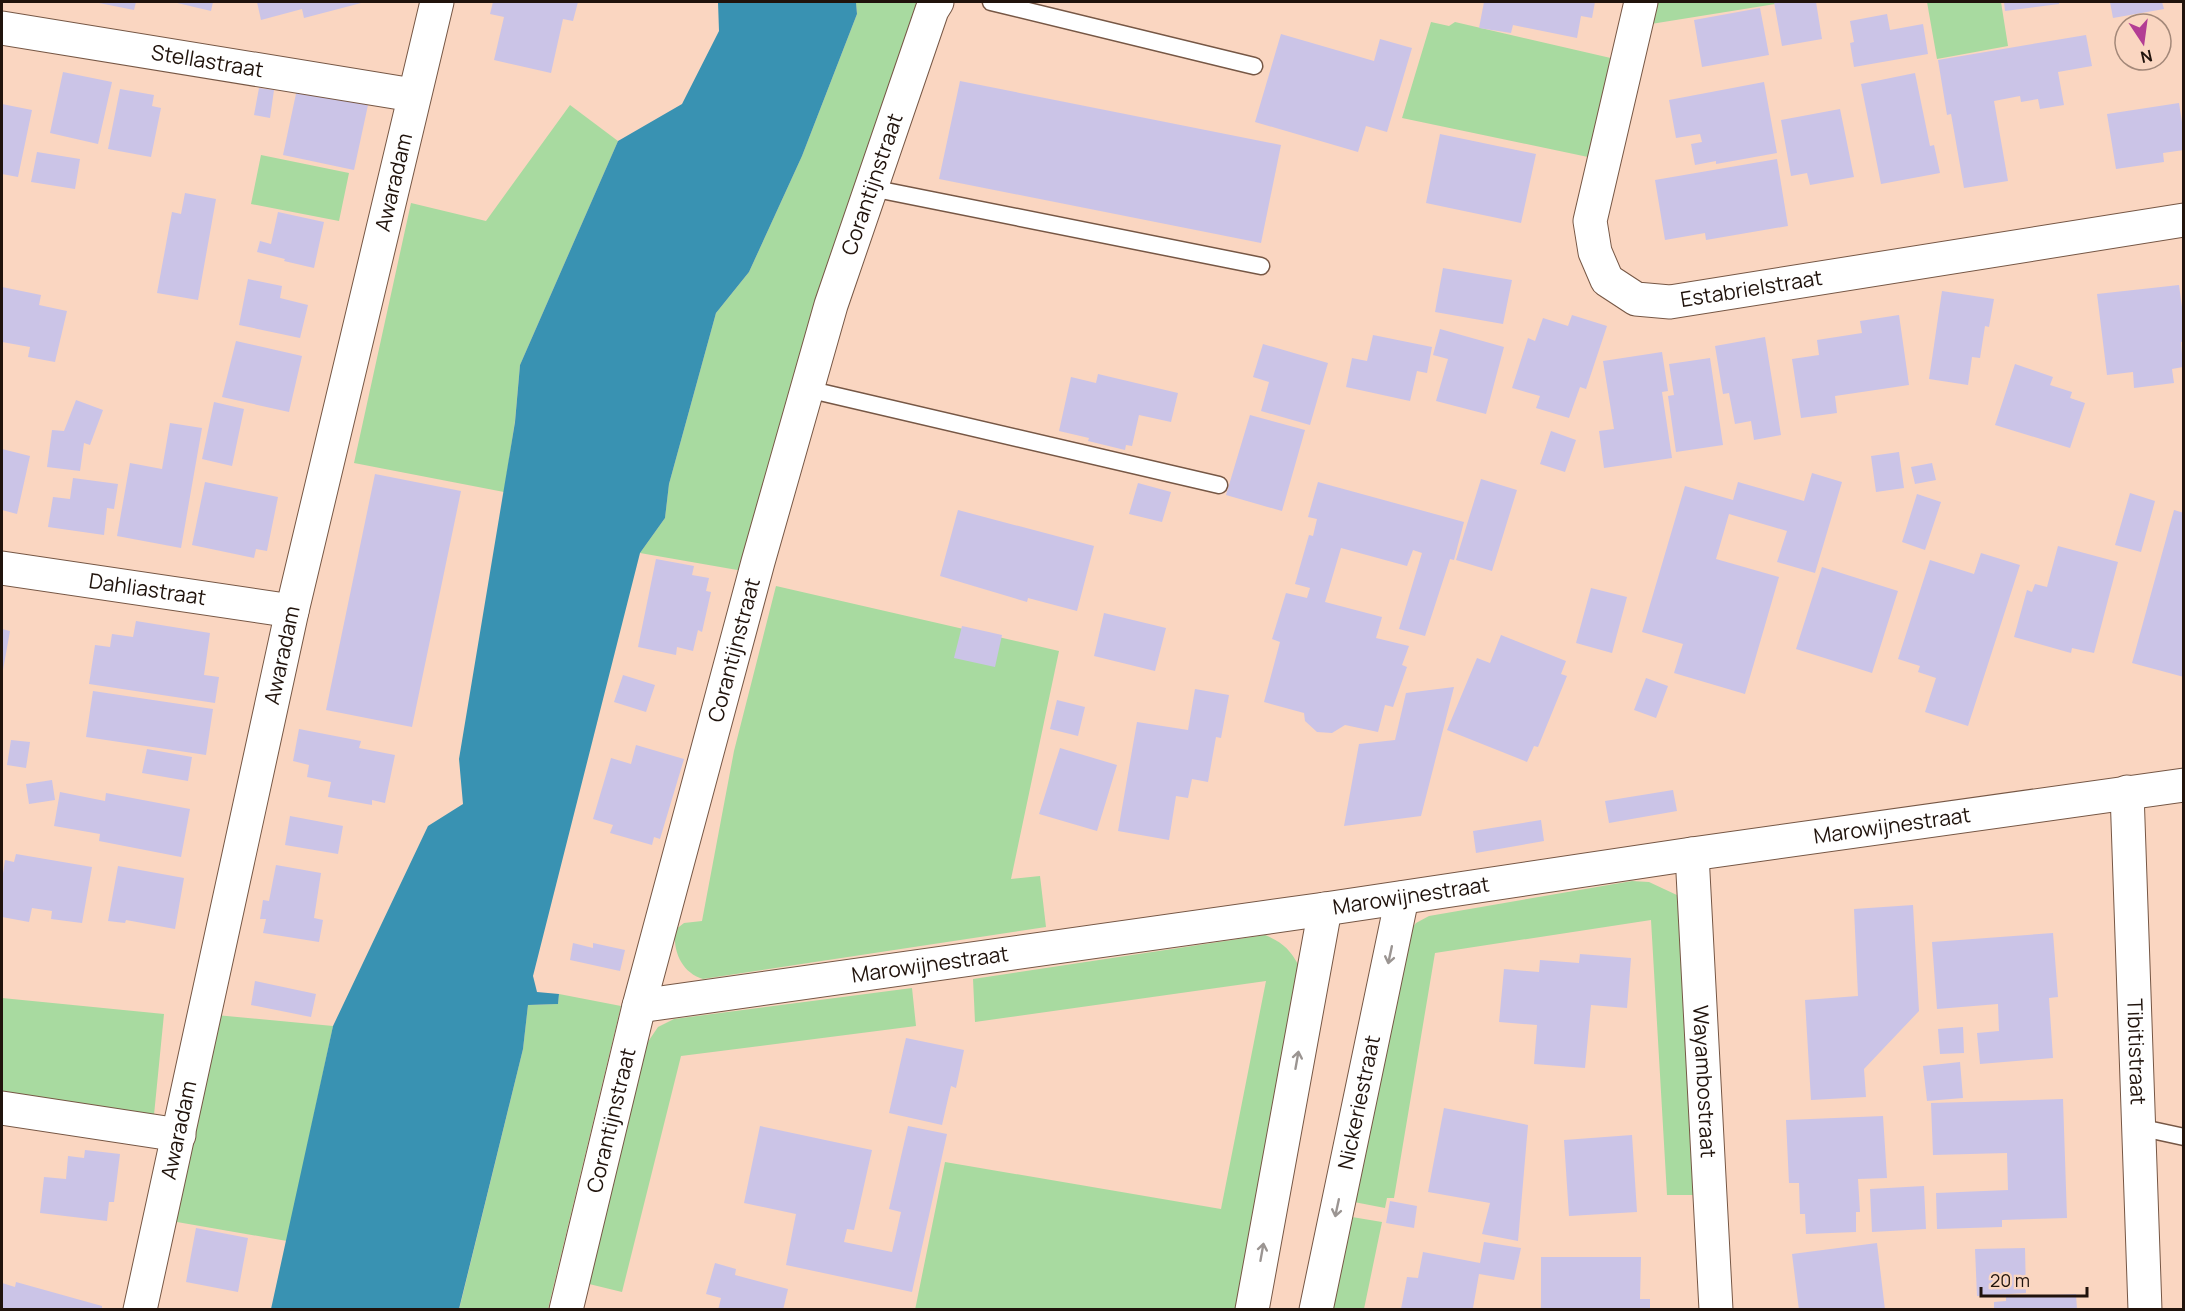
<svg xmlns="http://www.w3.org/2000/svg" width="2185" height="1311" viewBox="0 0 2185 1311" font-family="Manrope,sans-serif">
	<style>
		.green { fill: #a8daa0 }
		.water { fill: #3992b2 }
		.building { fill: #cbc4e7 }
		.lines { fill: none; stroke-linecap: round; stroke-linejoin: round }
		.service-casing { stroke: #765745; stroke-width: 19 }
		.minor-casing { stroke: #765745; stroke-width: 35 }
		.tertiary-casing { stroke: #765745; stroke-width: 35 }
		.service { stroke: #fff; stroke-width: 16 }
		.minor { stroke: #fff; stroke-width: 33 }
		.tertiary { stroke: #fff; stroke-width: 33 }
		.oneway { stroke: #9b9592 }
		.labels { text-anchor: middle; stroke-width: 5; stroke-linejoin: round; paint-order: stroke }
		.street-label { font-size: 21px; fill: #20130c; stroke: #fad6c1 }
	</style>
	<rect width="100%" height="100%" fill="#fad6c1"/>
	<!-- green -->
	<path class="green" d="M856 2H924L743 571 640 553 665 518 669 484 716 313 749 272 802 156 857 14Z
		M1658 2H1787L1651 24Z
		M1927 2H2001L2008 46 1937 59Z
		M1431 22 1449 26 1455 22 1615 59 1588 157 1402 118Z
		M570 105 618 141 520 365 515 421 504 492 354 463 411 203 486 221Z
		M261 155 349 173 339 221 251 204Z
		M776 586 1059 651 1011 879 1040 876 1046 927 703 979C681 972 673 951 675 930L684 923 702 921 734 751Z
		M1632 881 1649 882 1679 896 1695 1195H1667L1651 920 1435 953 1394 1198H1387L1385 1208 1354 1202 1407 935 1416 923 1429 916Z
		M1265 935C1282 942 1290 949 1299 966L1255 1214 1235 1309 915 1310 945 1162 1221 1209 1266 981 975 1022 973 979Z
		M912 988 916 1026 681 1056 622 1292 585 1283 639 1055 658 1027 674 1019Z
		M559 994 621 1006 548 1309 459 1310 523 1049 528 1005 558 1004Z
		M2 998 164 1014 154 1115 2 1095Z
		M216 1015 333 1026 287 1241 177 1222 176 1213Z
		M1346 1216 1382 1222 1364 1309 1327 1310Z"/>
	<!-- water -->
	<path class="water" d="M718 2H856L857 14 802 156 749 272 716 313 669 484 665 518 640 553 533 976 537 992 559 994 558 1004 528 1005 523 1049 459 1309H271L333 1026 428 826 463 804 459 759 515 422 520 365 618 141 682 104 719 31Z"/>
	<!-- building -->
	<path class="building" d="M94 2H136L134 10Z
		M173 2H213L211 11Z
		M257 2H365L304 18 302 9 261 20Z
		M493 2H578L573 21 563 19 551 73 494 60 504 17 490 14Z
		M1484 2H1595L1592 18 1581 16 1577 38 1513 25 1511 33 1479 28Z
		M1774 2H1816L1822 39 1782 46Z
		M2004 2H2059V4L2005 11Z
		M2110 2H2162L2164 9 2113 18Z
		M1760 8 1769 55 1702 67 1694 20Z
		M1887 14 1890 30 1923 24 1928 54 1854 67 1850 43 1854 42 1850 21Z
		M1281 34 1374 61 1380 39 1412 48 1387 132 1366 126 1358 152 1255 122Z
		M2086 35 2092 66 2058 72 2064 105 2040 109 2038 99 2021 102 2020 96 1994 101 2008 181 1964 188 1951 114 1947 115 1938 60Z
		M63 72 112 82 98 144 50 133Z
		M1915 73 1930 146 1934 145 1940 173 1881 184 1861 84Z
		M960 81 1281 145 1261 243 939 179Z
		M1764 82 1777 153 1716 164V161L1695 165 1691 144 1702 142 1700 134 1676 138 1669 100Z
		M259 88 274 90 270 118 254 115Z
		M120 89 154 95 152 106 161 108 151 157 108 149Z
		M297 89 368 105 354 170 283 155Z
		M2179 103 2184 135V150L2163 153 2164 162 2116 169 2107 114Z
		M2 104 32 110 18 177 2 174Z
		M1840 109 1854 177 1810 185 1807 173 1791 176 1781 120Z
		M1440 134 1536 154 1521 223 1426 203Z
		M37 152 80 159 75 189 31 182Z
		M1777 159 1788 226 1706 240 1705 233 1665 240 1655 180Z
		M185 193 216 199 198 300 157 293 172 212 181 214Z
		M278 212 324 222 314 268 284 261 285 259 257 252 260 241 271 244Z
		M1443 268 1512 280 1503 324 1435 312Z
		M248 279 282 286 280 298 308 305 300 338 239 325Z
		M2179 285 2184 322V342H2181L2183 367 2172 369 2174 383 2134 388 2133 372 2107 375 2097 294Z
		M2 287 41 295 39 305 67 311 55 362 28 357 30 347 2 342Z
		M1942 291 1994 299 1989 327 1985 326 1980 358 1972 357 1968 385 1929 379Z
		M1572 315 1607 326 1586 389 1580 387 1569 418 1536 408 1540 396 1512 388 1528 338 1535 341 1543 318 1568 326Z
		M1899 315 1909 385 1835 396 1837 413 1801 418 1792 359 1819 355 1817 340 1862 333 1860 321Z
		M1440 329 1504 347 1486 414 1436 401 1448 359 1433 355Z
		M1373 335 1432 347 1427 373 1417 371 1410 401 1346 387 1352 358 1367 361Z
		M1765 337 1781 435 1754 440 1751 421 1735 424 1729 393 1723 394 1715 346Z
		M236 341 302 356 289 412 222 397Z
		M1263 344 1328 363 1310 425 1261 411 1269 382 1253 377Z
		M1662 352 1668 391 1662 392 1672 458 1604 468 1599 431 1614 429 1603 361Z
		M1710 358 1723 445 1676 452 1668 396 1674 395 1669 364Z
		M2015 364 2053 377 2050 385 2072 392 2070 398 2085 403 2070 448 1995 425Z
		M1098 374 1178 393 1171 422 1139 415 1132 446 1126 445 1125 450 1088 441 1089 438 1059 431 1071 377 1096 383Z
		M76 400 103 410 90 445 84 443 80 471 47 467 52 430 64 431Z
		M214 402 244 409 232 466 202 459Z
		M1250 415 1305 430 1282 511 1226 495Z
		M170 423 202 428 181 548 117 536 130 463 162 469Z
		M1551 431 1576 440 1565 472 1540 464Z
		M2 449 30 456 17 514 2 510Z
		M1899 452 1904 488 1876 492 1871 456Z
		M1932 463 1936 480 1915 484 1911 467Z
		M1812 473 1842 482 1815 573 1777 562 1787 531 1729 514 1716 559 1779 577 1745 694 1674 673 1683 644 1642 632 1685 486 1733 500 1738 482 1804 501Z
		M375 474 461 491 412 727 326 710Z
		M73 478 118 484 114 509 107 508 104 535 48 527 53 497 70 499Z
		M1481 479 1517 490 1492 571 1456 560Z
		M205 482 278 497 267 551 256 549 254 558 192 545Z
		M1318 482 1464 522 1454 560 1450 559 1425 636 1399 629 1422 553 1413 550 1407 566 1341 548 1325 602 1382 617 1376 638 1409 646 1402 665 1407 667 1393 707 1385 705 1378 732 1345 725 1332 733 1317 732 1305 721 1304 713 1264 702 1280 642 1272 639 1286 593 1307 598 1310 588 1295 584 1309 535 1313 536 1317 519 1308 517Z
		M1138 483 1171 492 1162 522 1129 514Z
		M2130 493 2155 501 2141 552 2115 545Z
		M1917 494 1941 502 1925 550 1902 542Z
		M958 510 1094 546 1077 611 1028 598 1027 602 940 576Z
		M2174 510 2184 513V677L2132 663Z
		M2058 546 2118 562 2094 653 2072 648 2071 653 2014 637 2027 590 2032 592 2035 584 2047 587Z
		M1981 553 2020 565 1968 726 1925 712 1936 678 1918 672 1920 666 1898 659 1930 560 1974 574Z
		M656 559 694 566 692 575 709 578 706 591 711 592 702 632 698 630 693 651 677 647 676 655 638 647Z
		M1822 567 1898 591 1872 673 1796 649Z
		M1591 588 1627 597 1612 653 1576 643Z
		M1104 613 1166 628 1155 671 1094 656Z
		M136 621 210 633 204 675 219 677 215 703 89 684 95 645 110 647 112 634 133 637Z
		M962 626 1002 635 995 667 954 658Z
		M2 629 10 631 3 670H2Z
		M1501 635 1566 661 1561 674 1567 676 1538 747 1534 746 1527 762 1447 730 1477 658 1490 663Z
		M623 675 655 685 646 712 614 702Z
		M1646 678 1668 686 1656 718 1634 710Z
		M1454 687 1421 816 1344 826 1359 744 1395 740 1406 693Z
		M1195 689 1229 695 1221 738 1216 737 1208 782 1192 779 1188 798 1176 796 1169 840 1118 831 1137 722 1188 730Z
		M93 691 213 709 206 755 86 737Z
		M1057 700 1085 707 1078 736 1050 729Z
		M299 729 361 741 359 748 395 755 385 803 372 800V805L328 797 331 782 307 777 309 765 293 761Z
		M11 740 30 742 26 768 7 765Z
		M636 745 684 759 660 839 654 837 652 845 610 833 613 825 593 819 611 758 631 764Z
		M1060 748 1117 765 1097 831 1039 814Z
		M147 749 192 757 188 781 142 773Z
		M52 780 55 800 29 804 26 784Z
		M1673 790 1677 811 1609 823 1605 801Z
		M60 792 105 801 106 793 190 809 181 857 99 841 100 834 54 826Z
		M290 816 343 826 338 854 285 845Z
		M1541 820 1544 841 1476 853 1473 831Z
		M16 854 92 867 82 923 51 919 52 911 32 908 29 922 2 917V880L5 860 14 862Z
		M276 865 321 873 314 918 323 920 319 942 263 933 266 919H260L263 900 269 901Z
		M118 866 184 878 175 929 126 920 125 923 108 921Z
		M1913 905 1919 1011 1864 1069 1866 1097 1811 1100 1805 1000 1858 996 1854 909Z
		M2053 933 2058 997 2049 998 2053 1058 1980 1064 1977 1033 1999 1031 1998 1004 1937 1009 1932 942Z
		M573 943 593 948V943L625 950 620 971 570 960Z
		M1580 954 1631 958 1627 1008 1591 1005 1585 1068 1534 1064 1537 1025 1499 1022 1504 969 1539 972 1540 960 1579 963Z
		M255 981 316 994 311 1017 251 1005Z
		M1963 1027 1964 1053 1940 1054 1938 1029Z
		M906 1038 964 1050 956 1088 951 1086 942 1125 889 1113Z
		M1960 1062 1963 1098 1927 1101 1923 1066Z
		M2063 1099 2067 1218 2002 1220V1227L1937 1229 1936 1193 2008 1190 2007 1153 1933 1155 1931 1103Z
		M1444 1108 1528 1125 1518 1241 1482 1234 1490 1203 1428 1192Z
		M1883 1116 1887 1178 1858 1179 1860 1212H1856V1232L1806 1234 1805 1214H1800L1799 1183H1789L1786 1120Z
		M760 1126 872 1150 854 1230 847 1229 844 1242 892 1252 901 1212 889 1209 908 1126 947 1134 912 1292 786 1265 796 1214 744 1203Z
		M1632 1135 1637 1212 1569 1216 1564 1140Z
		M85 1150 120 1154 114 1202H109L107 1221 40 1213 44 1177 66 1179 68 1156 84 1158Z
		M1924 1186 1926 1229 1872 1232 1870 1189Z
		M1390 1201 1417 1206 1414 1228 1386 1223Z
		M196 1228 248 1238 238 1292 186 1282Z
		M1484 1242 1521 1248 1514 1280 1479 1274 1473 1308 1477 1310 1401 1309 1407 1277 1418 1278 1423 1252 1480 1263Z
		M1877 1243 1885 1310H1799L1792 1254Z
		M2025 1248 2026 1293 1977 1296 1975 1249Z
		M1541 1257H1641L1640 1299H1650V1310H1541Z
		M715 1263 736 1269 735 1275 788 1289 783 1310H718L721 1298 706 1294Z
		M16 1282 102 1306V1310H2V1283L15 1287Z
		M2076 1294 2077 1310H1994V1302L2006 1301V1297Z"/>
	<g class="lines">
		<!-- service casing -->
		<g class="service-casing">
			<path id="service" d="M991 2 1254 66
				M871 188 1261 266
				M807 389 1219 485
				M2138 1127 2184 1137"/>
		</g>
		<!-- minor casing -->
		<g class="minor-casing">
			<g id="minor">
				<path id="s1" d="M1641 2 1590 221 1595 252 1607 280 1636 299 1670 302 2184 220"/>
				<path id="s2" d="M2 28 413 95"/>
				<path id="s3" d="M2 568 292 611"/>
				<path id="s4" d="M2127 792 2145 1310"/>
				<path id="s5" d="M1692 854 1716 1310"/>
				<path id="s6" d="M639 1006 1325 909 1692 854 2184 785"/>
				<path d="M2 1108 179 1135"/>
				<path id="s7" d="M140 1310 292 611 437 2"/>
				<path d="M1252 1310 1325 909"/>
				<path id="s8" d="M1316 1310 1402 898"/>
			</g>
		</g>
		<!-- tertiary casing -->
		<g class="tertiary-casing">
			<g id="tertiary">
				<path id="s9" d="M566 1310 639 1006 758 562 831 305 932 10 937 2"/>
			</g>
		</g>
		<!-- service -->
		<use href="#service" class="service"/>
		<!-- minor -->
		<use href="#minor" class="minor"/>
		<!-- tertiary -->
		<use href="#tertiary" class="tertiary"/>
	</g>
	<!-- one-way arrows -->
	<defs><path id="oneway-shaft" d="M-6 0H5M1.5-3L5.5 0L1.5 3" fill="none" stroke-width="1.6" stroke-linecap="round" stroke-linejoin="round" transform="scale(1.5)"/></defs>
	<g class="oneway">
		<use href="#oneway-shaft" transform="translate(1390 955) rotate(102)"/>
		<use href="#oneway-shaft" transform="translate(1297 1060) rotate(-80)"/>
		<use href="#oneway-shaft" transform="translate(1337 1208) rotate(102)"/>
		<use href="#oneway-shaft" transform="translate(1262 1252) rotate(-80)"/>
	</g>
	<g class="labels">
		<!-- street labels -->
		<g class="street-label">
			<text dy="7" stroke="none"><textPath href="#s2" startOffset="208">Stellastraat</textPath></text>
			<text dy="7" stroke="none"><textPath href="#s7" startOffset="1156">Awaradam</textPath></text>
			<text dy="7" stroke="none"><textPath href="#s9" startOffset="1167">Corantijnstraat</textPath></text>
			<text dy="7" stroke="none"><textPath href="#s1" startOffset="438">Estabrielstraat</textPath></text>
			<text dy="7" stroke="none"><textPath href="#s3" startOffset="147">Dahliastraat</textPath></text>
			<text dy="7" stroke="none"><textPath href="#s9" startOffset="681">Corantijnstraat</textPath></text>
			<text dy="7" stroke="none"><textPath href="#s7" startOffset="670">Awaradam</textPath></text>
			<text dy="7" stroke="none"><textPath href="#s6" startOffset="1266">Marowijnestraat</textPath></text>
			<text dy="7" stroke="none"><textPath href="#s6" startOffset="780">Marowijnestraat</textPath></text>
			<text dy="7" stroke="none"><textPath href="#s6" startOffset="294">Marowijnestraat</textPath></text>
			<text dy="7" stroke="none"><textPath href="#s4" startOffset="260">Tibitistraat</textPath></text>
			<text dy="7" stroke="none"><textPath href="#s5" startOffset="228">Wayambostraat</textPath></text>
			<text dy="7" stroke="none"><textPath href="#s8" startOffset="212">Nickeriestraat</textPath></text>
			<text dy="7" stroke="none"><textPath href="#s9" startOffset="195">Corantijnstraat</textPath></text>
			<text dy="7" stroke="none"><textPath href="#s7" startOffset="184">Awaradam</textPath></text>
		</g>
	</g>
	<!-- border -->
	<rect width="2185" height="1311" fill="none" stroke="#20130c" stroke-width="6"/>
	<!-- north arrow -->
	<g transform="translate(2143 42) rotate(167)"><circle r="28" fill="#fad6c1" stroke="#a38879" stroke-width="1.5"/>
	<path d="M0-4.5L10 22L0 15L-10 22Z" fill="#b33d94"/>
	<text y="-9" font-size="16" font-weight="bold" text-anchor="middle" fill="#20130c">N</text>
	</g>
	<!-- scale -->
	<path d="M1981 1287v9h106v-9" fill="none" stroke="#20130c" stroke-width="3"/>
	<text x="1990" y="1287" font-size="18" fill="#20130c" stroke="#fad6c1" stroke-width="4.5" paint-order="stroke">20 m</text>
</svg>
